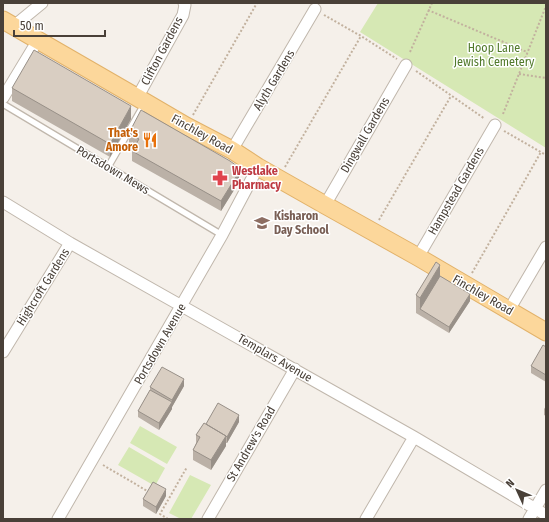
<svg xmlns="http://www.w3.org/2000/svg" width="549" height="522" font-family="'Fira Sans Condensed',sans-serif">
<rect width="100%" height="100%" fill="#f5f0ea"/>
<path fill="#d6e8b4" d="M378,3H546V148L360,32Z
M140,426L177,447L167,464L130,443Z
M129,447L165,468L155,486L118,465Z
M190,475L211,485L191,519H181L169,513Z"/>
<g fill="none" stroke-linecap="round" stroke-linejoin="round">
<g stroke="#c0b7ac" stroke-width="8">
<path id="service" d="M3,104L222,235
M108,167L145,103"/>
</g>
<g stroke="#c0b7ac" stroke-width="13">
<path id="minor" d="M14,26L42,3
M3,98L38,40
M137,98L183,15L185,5L184,3
M232,150L315,9
M3,202L70,243L414,437L546,515
M325,205L406,65
M418,257L495,125
M509,310L546,247
M3,352L70,243
M58,519L222,235L258,167
M208,519L295,369
M366,519L414,437
M529,519L546,490"/>
</g>
<g stroke="#e2b26a" stroke-width="19">
<path id="primary" d="M3,20L145,102L186,126L232,150L258,167L325,205L418,257L546,332"/>
</g>
<path stroke="#c2b19e" stroke-width="2" stroke-dasharray="2 2" stroke-linecap="butt" d="M428,10L527,52
M324,15L361,36L397,59
M410,52L432,3
M416,71L485,119
M519,74L546,78
M503,114L546,6
M193,115L257,3
M504,131L546,155
M285,167L361,36
M379,220L451,96
M472,273L541,152
M103,465L149,492
M168,519L160,514L187,467"/>
<use href="#service" stroke="#fff" stroke-width="5.5"/>
<use href="#minor" stroke="#fff" stroke-width="11"/>
<use href="#primary" stroke="#fcd79b" stroke-width="17"/>
</g>
<path fill="#bbb1a7" d="M12,88L131,119L110,157L12,101Z
M129,133L239,182L221,211L132,161V151L135,147L129,143Z
M440,276L470,301L449,333L416,313V295Z
M546,347V382L531,373V366Z
M184,386L172,407V409L159,430L138,417V411L150,390V387Z
M546,406V416L544,415V409Z
M239,422L227,443H226V446L211,470L193,460V450L196,443V435L206,424Z
M166,496L156,514L143,506V499Z"/>
<path fill="#989088" d="M131,106V119L110,157V144Z
M239,172V182L221,211V201Z
M440,265V283L420,309V298Z
M470,294V301L449,333V327Z
M184,379V386L172,407V400Z
M172,402V409L159,430V423Z
M239,415V422L227,443V437Z
M226,436V446L211,470V460Z
M166,489V496L156,514V507Z"/>
<path fill="#d9cec2" stroke="#989088" d="M34,50L131,106L110,144L12,88Z
M141,110L230,161L237,166L239,172L221,201L132,151L139,139L129,133Z
M436,262L440,265L420,298L416,295Z
M440,276L470,294L449,327L420,309Z
M543,345L546,347V375L531,366Z
M162,367L184,379L172,400L150,387Z
M150,390L172,402L159,423L138,411Z
M218,403L239,415L227,437L226,436L206,424Z
M204,423L226,436L211,460L193,450L200,437L196,435Z
M153,482L166,489L156,507L143,499Z"/>
<defs>
<g id="restaurant-bare" transform="scale(1.2)"><path d="M-5-6h1v4h1v-4h1v4h1v-4h1v5L-1.5 .5V6h-2V.5L-5-1ZM5-6V6H3V1.5H1.5Q1.5-4 5-6Z" fill="#e8710a" stroke="#fff" stroke-width="2.5" paint-order="stroke"/></g>
<g id="pharmacy-bare" transform="scale(1.2)"><path d="M-2-6h4v4h4v4h-4v4h-4v-4h-4v-4h4Z" fill="#e0444e" stroke="#fff" stroke-width="2.5" paint-order="stroke"/></g>
<g id="school-bare" transform="scale(1.2)"><path d="M0-5L7-2L0 1L-7-2ZM-4 1L0 2.5L4 1V4Q0 6-4 4Z" fill="#8d6e63" stroke="#fff" stroke-width="2.5" paint-order="stroke"/></g>
</defs>
<g fill-rule="evenodd">
<use href="#restaurant-bare" x="150" y="140"/>
<use href="#pharmacy-bare" x="220" y="178"/>
<use href="#school-bare" x="262" y="223"/>
</g>
<g text-anchor="middle" stroke-width="3" stroke-linejoin="round" paint-order="stroke">
<g font-size="12" fill="#517a2b" stroke="#fff">
<text x="494" y="52">Hoop Lane<tspan x="494" dy="14">Jewish Cemetery</tspan></text>
</g>
<g font-size="12" fill="#494038" stroke="#fff">
<text transform="translate(162 51) rotate(-62)" y="4">Clifton Gardens</text>
<text transform="translate(274 80) rotate(-59)" y="4">Alyth Gardens</text>
<text transform="translate(202 134) rotate(29)" y="4">Finchley Road</text>
<text transform="translate(365 135) rotate(-60)" y="4">Dingwall Gardens</text>
<text transform="translate(113 170) rotate(31)" y="4">Portsdown Mews</text>
<text transform="translate(456 191) rotate(-60)" y="4">Hampstead Gardens</text>
<text transform="translate(43 287) rotate(-58)" y="4">Highcroft Gardens</text>
<text transform="translate(483 295) rotate(30)" y="4">Finchley Road</text>
<text transform="translate(160 344) rotate(-60)" y="4">Portsdown Avenue</text>
<text transform="translate(275 358) rotate(30)" y="4">Templars Avenue</text>
<text transform="translate(251 444) rotate(-60)" y="4">St Andrew's Road</text>
</g>
<g font-size="12" font-weight="bold" fill="#c56008" stroke="#fff" text-anchor="end">
<text x="138" y="137">That's<tspan x="138" dy="14">Amore</tspan></text>
</g>
<g font-size="12" font-weight="bold" fill="#be3a42" stroke="#fff" text-anchor="start">
<text x="232" y="175">Westlake<tspan x="232" dy="14">Pharmacy</tspan></text>
</g>
<g font-size="12" font-weight="bold" fill="#785e54" stroke="#fff" text-anchor="start">
<text x="274" y="220">Kisharon<tspan x="274" dy="14">Day School</tspan></text>
</g>
</g>
<rect width="549" height="522" fill="none" stroke="#494038" stroke-width="8"/>
<g transform="translate(517 490) rotate(314)" stroke="#ffffff" stroke-width="3" paint-order="stroke">
<path d="M0-3L7 15L0 10L-7 15Z" fill="#494038"/>
<text y="-6" font-size="11" font-weight="bold" text-anchor="middle" fill="#494038">N</text>
</g>
<path d="M14 30v6h91v-6" fill="none" stroke="#494038" stroke-width="2"/>
<text x="20" y="30" font-size="12" fill="#494038" stroke="#ffffff" stroke-width="3" paint-order="stroke">50 m</text>
</svg>
